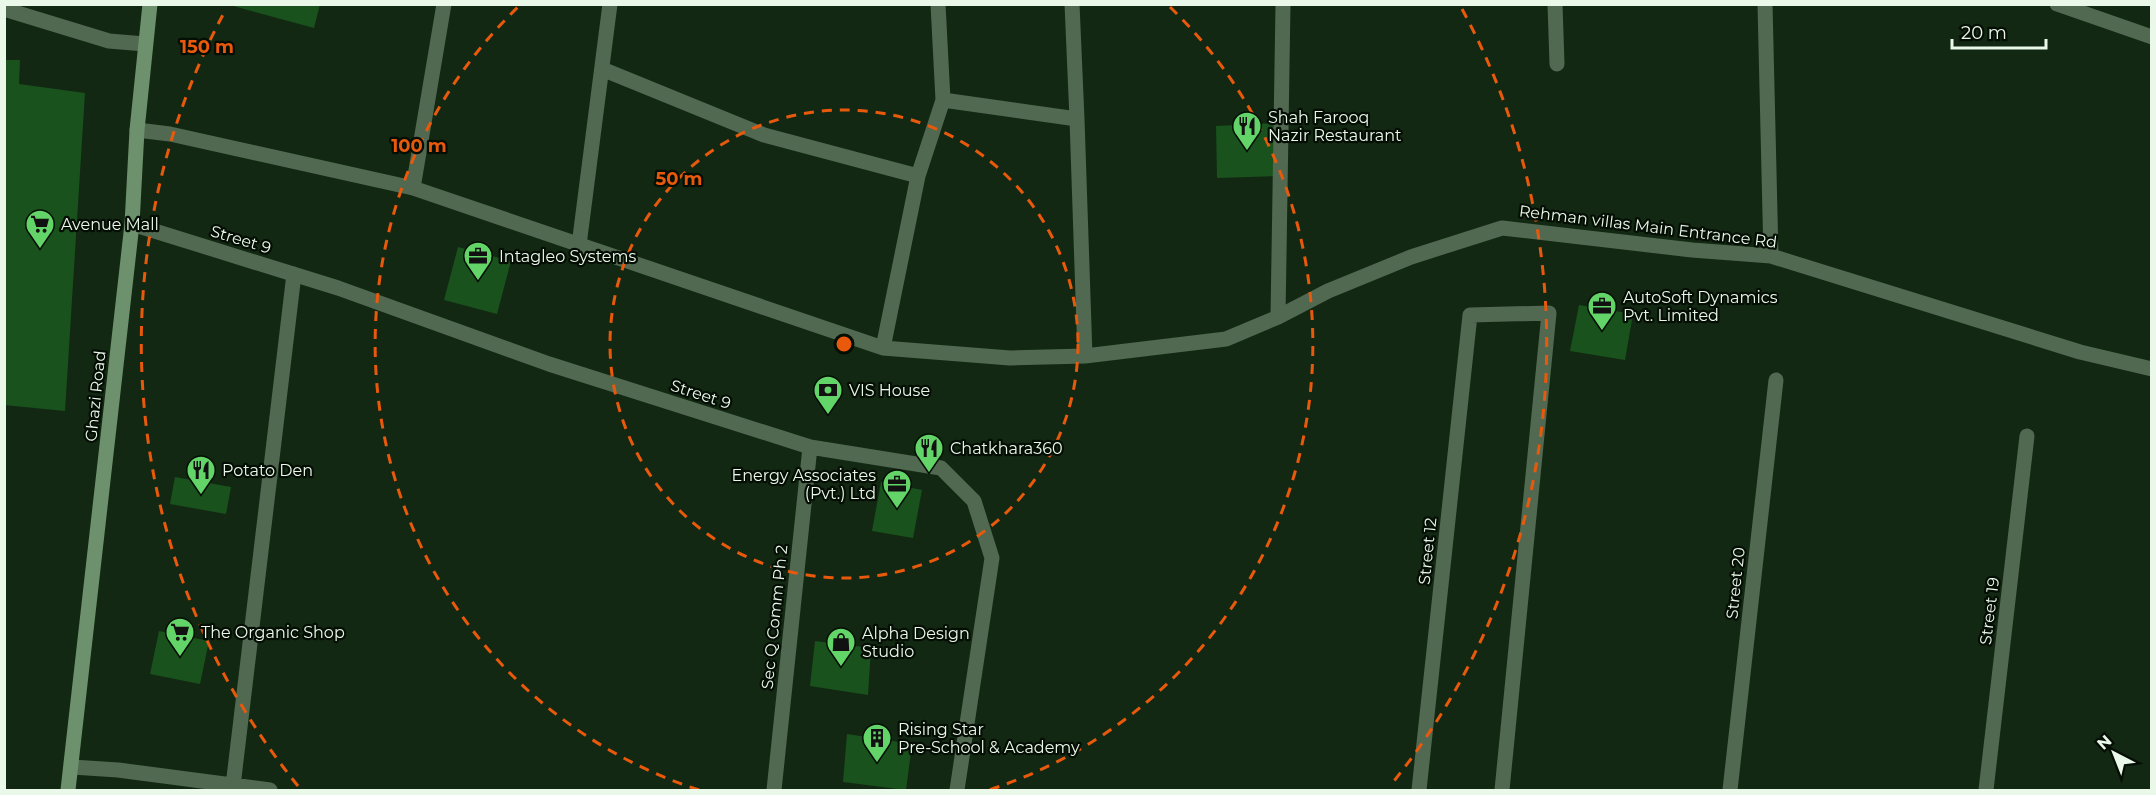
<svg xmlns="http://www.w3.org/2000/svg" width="2156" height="795" font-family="Montserrat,sans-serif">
<rect width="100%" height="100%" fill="#122812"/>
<path fill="#19521d" d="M226,4H320L314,28Z
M4,60H20L19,84L85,93L65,411L4,405Z
M1276,123L1277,176L1217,178L1216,126Z
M458,247L511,261L497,314L444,300Z
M1579,305L1633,314L1625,360L1570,351Z
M175,477L231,487L226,514L170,504Z
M881,482L922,490L913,538L872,531Z
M159,631L209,641L200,684L150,674Z
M815,641L871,648L868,695L810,686Z
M847,734L912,744L906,790L843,782Z"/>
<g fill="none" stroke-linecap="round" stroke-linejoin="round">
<path stroke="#526951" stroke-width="15" d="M1555,4L1557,64
M1765,4L1771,256
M2057,4L2152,37
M4,9L109,41L145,44
M602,69L764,135L918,176
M943,100L1077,119L1072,4
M1077,119L1085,356
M137,130L170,134L413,188L883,348L1010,358L1085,356L1226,339L1278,317L1328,291L1411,257L1502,228L1692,250L1771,256L2080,352L2152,369
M413,188L444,4
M132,224L338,288L549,364L810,447L941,468L974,501L992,558L957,790
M579,245L610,4
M1278,317L1283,4
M883,348L918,176L943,100L938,4
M72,767L118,770L270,790
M233,786L294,274
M774,790L810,447
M1419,790L1470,315L1549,313L1502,790
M1730,790L1776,380
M1986,790L2027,436"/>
<path stroke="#6c916c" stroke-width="15" d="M68,790L132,224L137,130L150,4"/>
</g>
<g fill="none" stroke="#e8590c" stroke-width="3" stroke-dasharray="10 8">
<circle cx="844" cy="344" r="234"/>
<path d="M699 790A469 469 0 0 1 518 7M1170 7A469 469 0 0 1 989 790"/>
<path d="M298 786A703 703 0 0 1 226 9M1462 9A703 703 0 0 1 1390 786"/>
</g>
<defs>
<g id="restaurant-pin" transform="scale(1.5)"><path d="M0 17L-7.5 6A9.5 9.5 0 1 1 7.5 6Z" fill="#63d468" stroke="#050e05"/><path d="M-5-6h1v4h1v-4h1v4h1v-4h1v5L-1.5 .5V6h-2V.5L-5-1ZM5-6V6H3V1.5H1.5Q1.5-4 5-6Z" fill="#111"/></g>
<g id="supermarket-pin" transform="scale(1.5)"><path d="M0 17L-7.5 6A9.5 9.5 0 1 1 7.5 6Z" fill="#63d468" stroke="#050e05"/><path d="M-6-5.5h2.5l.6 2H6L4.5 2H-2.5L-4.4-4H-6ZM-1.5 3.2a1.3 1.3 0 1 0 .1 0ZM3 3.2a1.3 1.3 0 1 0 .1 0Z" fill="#111"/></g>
<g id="office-pin" transform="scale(1.5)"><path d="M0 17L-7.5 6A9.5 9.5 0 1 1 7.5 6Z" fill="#63d468" stroke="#050e05"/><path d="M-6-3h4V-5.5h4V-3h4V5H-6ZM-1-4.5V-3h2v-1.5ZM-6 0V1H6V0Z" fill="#111"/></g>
<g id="bank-pin" transform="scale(1.5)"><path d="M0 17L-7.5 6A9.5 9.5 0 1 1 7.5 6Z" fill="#63d468" stroke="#050e05"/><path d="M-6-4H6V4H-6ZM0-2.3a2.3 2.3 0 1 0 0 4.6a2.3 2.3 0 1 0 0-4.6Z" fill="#111"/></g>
<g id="shop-pin" transform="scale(1.5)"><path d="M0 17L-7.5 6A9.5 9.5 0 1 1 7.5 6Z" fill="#63d468" stroke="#050e05"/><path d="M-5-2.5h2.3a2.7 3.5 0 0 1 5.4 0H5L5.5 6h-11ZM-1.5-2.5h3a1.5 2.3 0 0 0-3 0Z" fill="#111"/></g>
<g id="building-pin" transform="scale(1.5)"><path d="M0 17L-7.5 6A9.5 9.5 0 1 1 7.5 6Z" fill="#63d468" stroke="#050e05"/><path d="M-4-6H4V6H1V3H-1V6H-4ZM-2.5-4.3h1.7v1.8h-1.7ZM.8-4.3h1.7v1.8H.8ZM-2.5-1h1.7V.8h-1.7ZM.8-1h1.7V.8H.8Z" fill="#111"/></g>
</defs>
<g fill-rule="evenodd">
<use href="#restaurant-pin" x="1247" y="126"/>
<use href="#supermarket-pin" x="40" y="224"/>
<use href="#office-pin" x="478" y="256"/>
<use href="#office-pin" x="1602" y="306"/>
<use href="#bank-pin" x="828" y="390"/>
<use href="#restaurant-pin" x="929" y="448"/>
<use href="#restaurant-pin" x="201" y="470"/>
<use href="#office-pin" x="897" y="484"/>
<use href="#supermarket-pin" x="180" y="632"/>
<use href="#shop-pin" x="841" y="642"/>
<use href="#building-pin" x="877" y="738"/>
</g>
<g text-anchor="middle" stroke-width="4.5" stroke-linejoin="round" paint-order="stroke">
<g font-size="16" fill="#eaf8e9" stroke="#050e05" text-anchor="start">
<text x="1268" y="123">Shah Farooq<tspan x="1268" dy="18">Nazir Restaurant</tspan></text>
<text x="61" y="230">Avenue Mall</text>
<text x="499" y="262">Intagleo Systems</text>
<text x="1623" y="303">AutoSoft Dynamics<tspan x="1623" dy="18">Pvt. Limited</tspan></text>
<text x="849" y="396">VIS House</text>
<text x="950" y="454">Chatkhara360</text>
<text x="222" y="476">Potato Den</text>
<text x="876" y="481" text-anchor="end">Energy Associates<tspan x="876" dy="18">(Pvt.) Ltd</tspan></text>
<text x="201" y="638">The Organic Shop</text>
<text x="862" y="639">Alpha Design<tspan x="862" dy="18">Studio</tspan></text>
<text x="898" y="735">Rising Star<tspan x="898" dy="18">Pre-School &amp; Academy</tspan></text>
</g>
<g font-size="16" fill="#eaf8e9" stroke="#050e05">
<text transform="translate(1648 226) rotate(7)" y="6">Rehman villas Main Entrance Rd</text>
<text transform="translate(241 239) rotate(17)" y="6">Street 9</text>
<text transform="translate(701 394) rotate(18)" y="6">Street 9</text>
<text transform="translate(95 396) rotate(-84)" y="6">Ghazi Road</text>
<text transform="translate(1427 551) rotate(-84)" y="6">Street 12</text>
<text transform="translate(1735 583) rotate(-84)" y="6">Street 20</text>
<text transform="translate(1989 611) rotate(-83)" y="6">Street 19</text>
<text transform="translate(774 617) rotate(-84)" y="6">Sec Q Comm Ph 2</text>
</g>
</g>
<circle cx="844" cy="344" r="9" fill="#e8590c" stroke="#050e05" stroke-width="3"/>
<g font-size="18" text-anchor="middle" font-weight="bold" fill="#e8590c" stroke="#050e05" stroke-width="4.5" stroke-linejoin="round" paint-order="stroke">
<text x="207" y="53">150 m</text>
<text x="419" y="152">100 m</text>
<text x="679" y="185">50 m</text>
</g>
<rect width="2156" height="795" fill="none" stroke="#eaf8e9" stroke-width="12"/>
<g transform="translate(2114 753) rotate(318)" stroke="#050e05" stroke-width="4.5" paint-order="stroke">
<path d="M0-4.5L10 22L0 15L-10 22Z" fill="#eaf8e9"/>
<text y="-9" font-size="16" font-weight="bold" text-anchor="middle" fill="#eaf8e9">N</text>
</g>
<path d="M1952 39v9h94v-9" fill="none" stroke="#eaf8e9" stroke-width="3"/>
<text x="1961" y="39" font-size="18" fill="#eaf8e9" stroke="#050e05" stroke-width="4.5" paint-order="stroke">20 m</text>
</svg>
